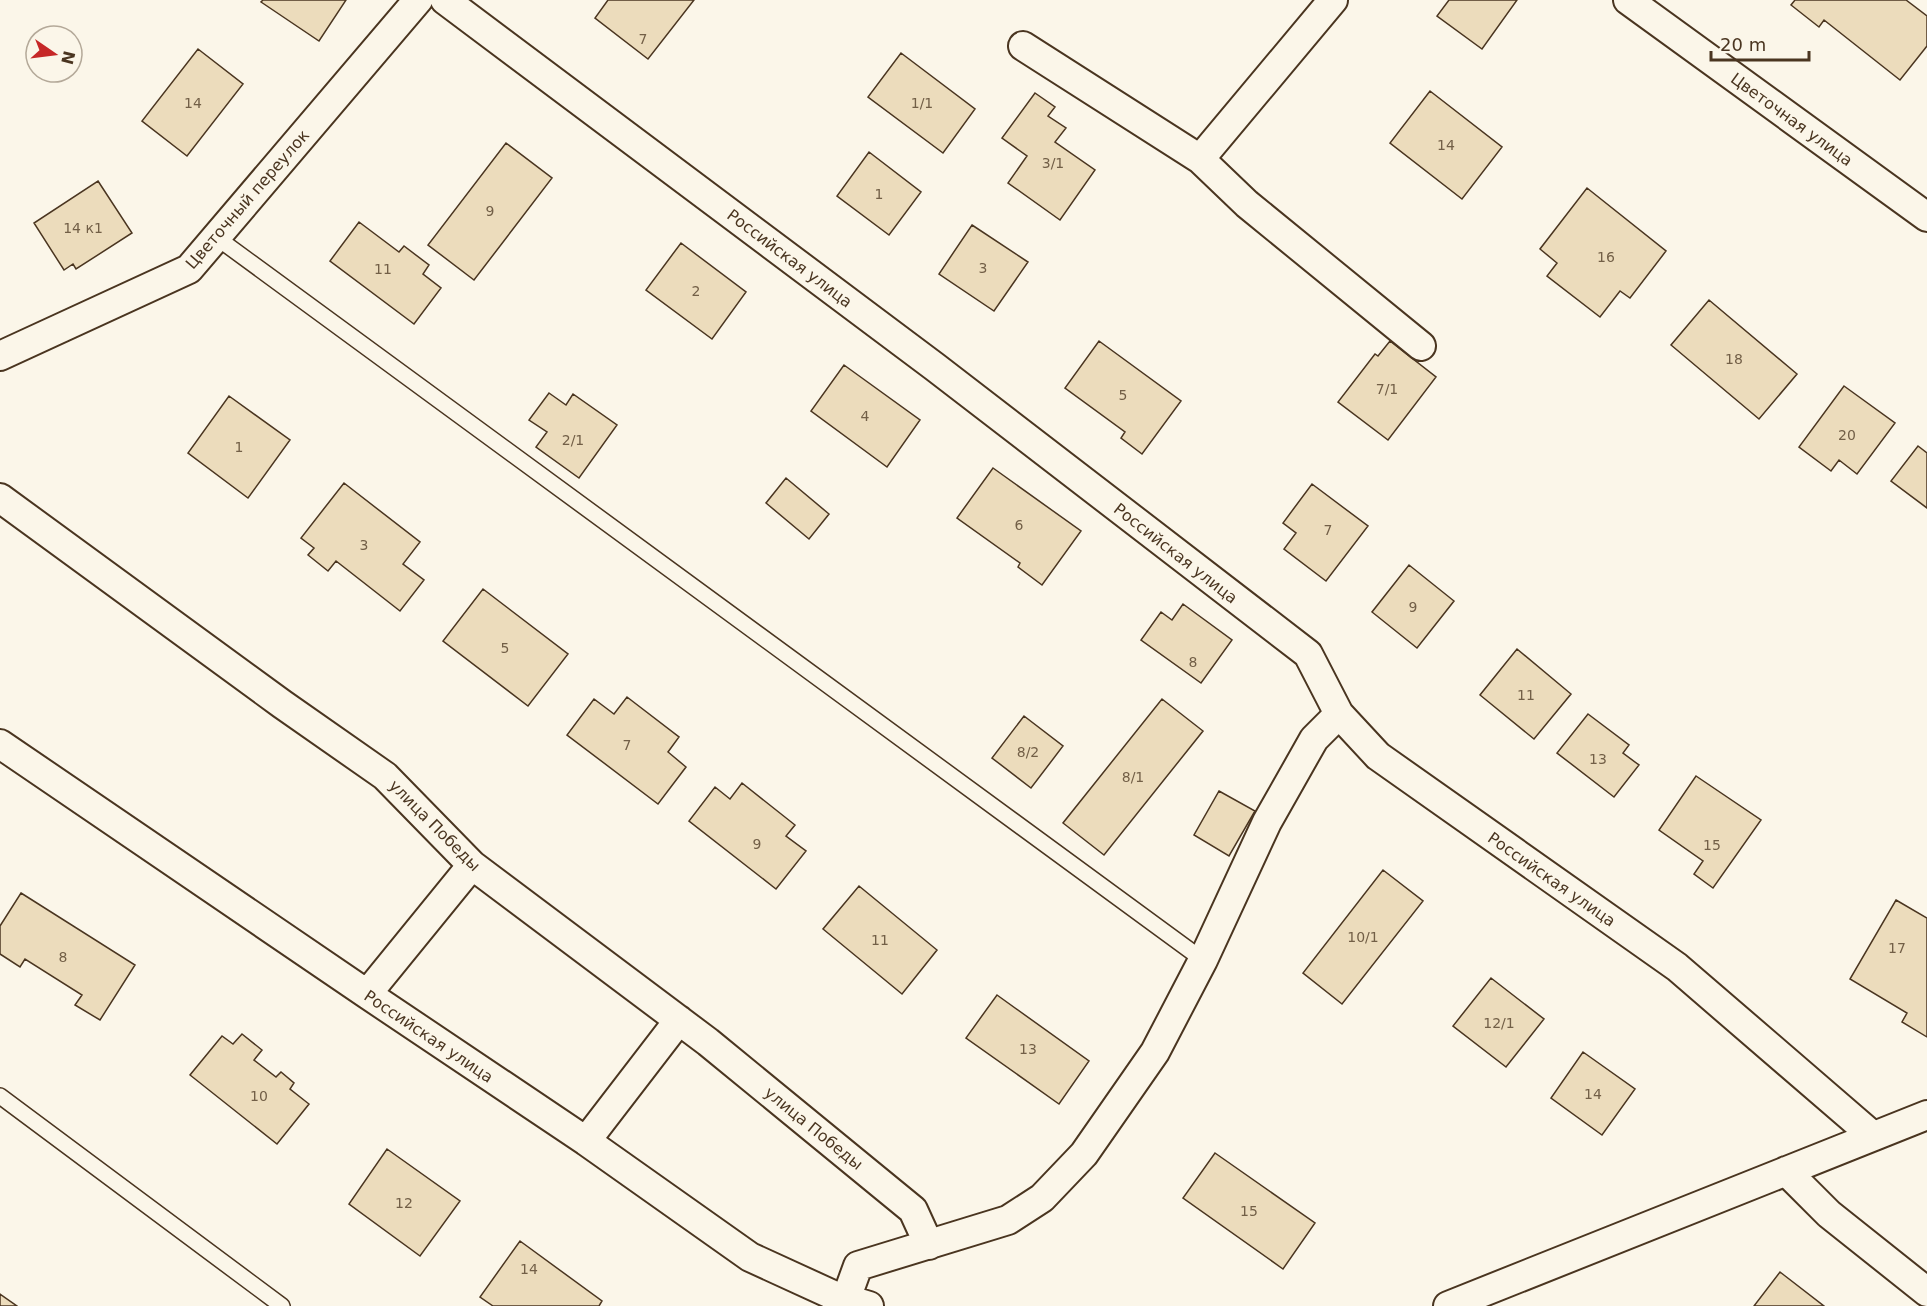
<svg xmlns="http://www.w3.org/2000/svg" width="1927" height="1306" font-family="'DejaVu Sans',sans-serif">
<rect width="100%" height="100%" fill="#fbf6e9"/>
<path fill="#ecdcbc" stroke="#4a3520" stroke-width="1.5" d="M263,0H346L319,41L261,2Z
M608,0H694L648,59L595,18Z
M1449,0H1517L1482,49L1437,16Z
M1795,0H1906L1927,16V46L1900,80L1824,20L1819,27L1791,5Z
M198,49L243,84L187,156L142,121Z
M901,53L975,109L943,153L868,97Z
M1430,91L1502,147L1462,199L1390,143Z
M1035,93L1055,107L1048,116L1066,128L1055,142L1095,170L1060,220L1008,183L1027,156L1002,138Z
M506,143L552,178L474,280L428,245Z
M869,152L921,192L889,235L837,196Z
M98,181L132,233L76,269L73,264L64,270L34,223Z
M1587,188L1666,251L1630,298L1620,291L1600,317L1547,276L1557,263L1540,249Z
M359,222L399,252L404,246L429,265L423,274L441,288L414,324L330,261Z
M972,225L1028,262L994,311L939,274Z
M681,243L746,292L712,339L646,290Z
M1709,300L1797,374L1759,419L1671,345Z
M1099,341L1181,401L1142,454L1121,438L1125,432L1065,388Z
M1390,341L1436,377L1388,440L1338,402L1375,354L1378,356Z
M844,365L920,420L887,467L811,411Z
M1844,386L1895,423L1857,474L1839,460L1831,471L1799,447Z
M549,393L566,405L573,394L617,425L579,478L536,447L547,432L529,420Z
M229,396L290,440L248,498L188,453Z
M1918,446L1927,453V508L1891,481Z
M993,468L1081,531L1042,585L1018,567L1020,563L957,518Z
M786,478L829,514L809,539L766,503Z
M344,483L420,542L403,564L424,580L400,611L336,561L328,571L308,555L314,548L301,538Z
M1312,484L1368,526L1326,581L1284,549L1296,533L1283,523Z
M1409,565L1454,601L1417,648L1372,612Z
M483,589L568,654L528,706L443,641Z
M1183,604L1232,640L1201,683L1141,640L1161,612L1172,620Z
M1517,649L1571,694L1534,739L1480,695Z
M627,697L679,737L668,752L686,767L658,804L567,735L594,699L614,714Z
M1162,699L1203,731L1104,855L1063,823Z
M1588,714L1629,745L1623,753L1639,765L1614,797L1557,753Z
M1024,716L1063,746L1031,788L992,758Z
M1696,776L1761,820L1713,888L1694,874L1703,861L1659,830Z
M742,783L795,825L786,836L806,851L776,889L689,821L715,787L730,799Z
M1219,791L1255,811L1229,856L1194,835Z
M1383,870L1423,901L1342,1004L1303,973Z
M859,886L937,950L902,994L823,929Z
M21,893L135,965L100,1020L75,1005L82,995L25,959L20,967L0,954V926Z
M1896,900L1927,918V1037L1902,1022L1907,1013L1850,979Z
M1491,978L1544,1019L1506,1067L1453,1026Z
M997,995L1089,1061L1059,1104L966,1038Z
M242,1034L262,1050L254,1060L276,1077L281,1072L294,1083L290,1089L309,1104L277,1144L190,1075L222,1036L233,1044Z
M1583,1052L1635,1089L1602,1135L1551,1098Z
M387,1149L460,1201L420,1256L349,1204Z
M1215,1153L1315,1223L1283,1269L1183,1198Z
M520,1241L602,1301L599,1306H493L480,1297Z
M1780,1272L1824,1306H1754Z
M0,1294L17,1306H0Z"/>
<g fill="none" stroke-linecap="round" stroke-linejoin="round">
<g stroke="#4a3520" stroke-width="18">
<path id="service" d="M216,237L1203,960
M0,1096L282,1306"/>
</g>
<g stroke="#4a3520" stroke-width="32">
<path id="minor" d="M445,0L935,367L1308,654L1339,714L1378,756L1677,967L1873,1136
M1333,0L1200,159L1247,204L1421,346
M1628,0L1927,217
M1023,46L1200,159
M0,356L189,269L418,0
M0,498L282,704L385,776L472,865L708,1042L913,1210L929,1245
M0,744L367,994L586,1141L750,1257L833,1295L869,1306
M367,994L472,865
M586,1141L679,1020
M1786,1171L1829,1214L1927,1292
M846,1299L858,1266L1008,1220L1042,1198L1084,1154L1155,1052L1203,960L1267,822L1314,739L1339,714
M1448,1306L1927,1115"/>
</g>
<use href="#service" stroke="#fbf6e9" stroke-width="15"/>
<use href="#minor" stroke="#fbf6e9" stroke-width="28"/>
</g>
<g text-anchor="middle" stroke-width="4.5" stroke-linejoin="round" paint-order="stroke">
<g font-size="14" fill="#725f47">
<text x="643" y="44">7</text>
<text x="193" y="108">14</text>
<text x="922" y="108">1/1</text>
<text x="1446" y="150">14</text>
<text x="1053" y="168">3/1</text>
<text x="879" y="199">1</text>
<text x="490" y="216">9</text>
<text x="83" y="233">14 к1</text>
<text x="1606" y="262">16</text>
<text x="983" y="273">3</text>
<text x="383" y="274">11</text>
<text x="696" y="296">2</text>
<text x="1734" y="364">18</text>
<text x="1387" y="394">7/1</text>
<text x="1123" y="400">5</text>
<text x="865" y="421">4</text>
<text x="1847" y="440">20</text>
<text x="573" y="445">2/1</text>
<text x="239" y="452">1</text>
<text x="1019" y="530">6</text>
<text x="1328" y="535">7</text>
<text x="364" y="550">3</text>
<text x="1413" y="612">9</text>
<text x="505" y="653">5</text>
<text x="1193" y="667">8</text>
<text x="1526" y="700">11</text>
<text x="627" y="750">7</text>
<text x="1028" y="757">8/2</text>
<text x="1598" y="764">13</text>
<text x="1133" y="782">8/1</text>
<text x="757" y="849">9</text>
<text x="1712" y="850">15</text>
<text x="1363" y="942">10/1</text>
<text x="880" y="945">11</text>
<text x="1897" y="953">17</text>
<text x="63" y="962">8</text>
<text x="1499" y="1028">12/1</text>
<text x="1028" y="1054">13</text>
<text x="1593" y="1099">14</text>
<text x="259" y="1101">10</text>
<text x="404" y="1208">12</text>
<text x="1249" y="1216">15</text>
<text x="529" y="1274">14</text>
</g>
<g font-size="16" fill="#4a3520" stroke="#fbf6e9">
<text transform="translate(1792 119) rotate(36)" y="6">Цветочная улица</text>
<text transform="translate(247 199) rotate(-49)" y="6">Цветочный переулок</text>
<text transform="translate(790 258) rotate(37)" y="6">Российская улица</text>
<text transform="translate(1176 553) rotate(38)" y="6">Российская улица</text>
<text transform="translate(435 825) rotate(45)" y="6">улица Победы</text>
<text transform="translate(1552 879) rotate(35)" y="6">Российская улица</text>
<text transform="translate(429 1036) rotate(34)" y="6">Российская улица</text>
<text transform="translate(814 1128) rotate(39)" y="6">улица Победы</text>
</g>
</g>
<g transform="translate(54 54) rotate(104)"><circle r="28" fill="#fbf6e9" stroke="#b4a999" stroke-width="1.5"/>
<path d="M0-4.5L10 22L0 15L-10 22Z" fill="#c62828"/>
<text y="-9" font-size="16" font-weight="bold" text-anchor="middle" fill="#4a3520">N</text>
</g>
<path d="M1711 51v9h98v-9" fill="none" stroke="#4a3520" stroke-width="3"/>
<text x="1720" y="51" font-size="18" fill="#4a3520" stroke="#fbf6e9" stroke-width="4.5" paint-order="stroke">20 m</text>
</svg>
